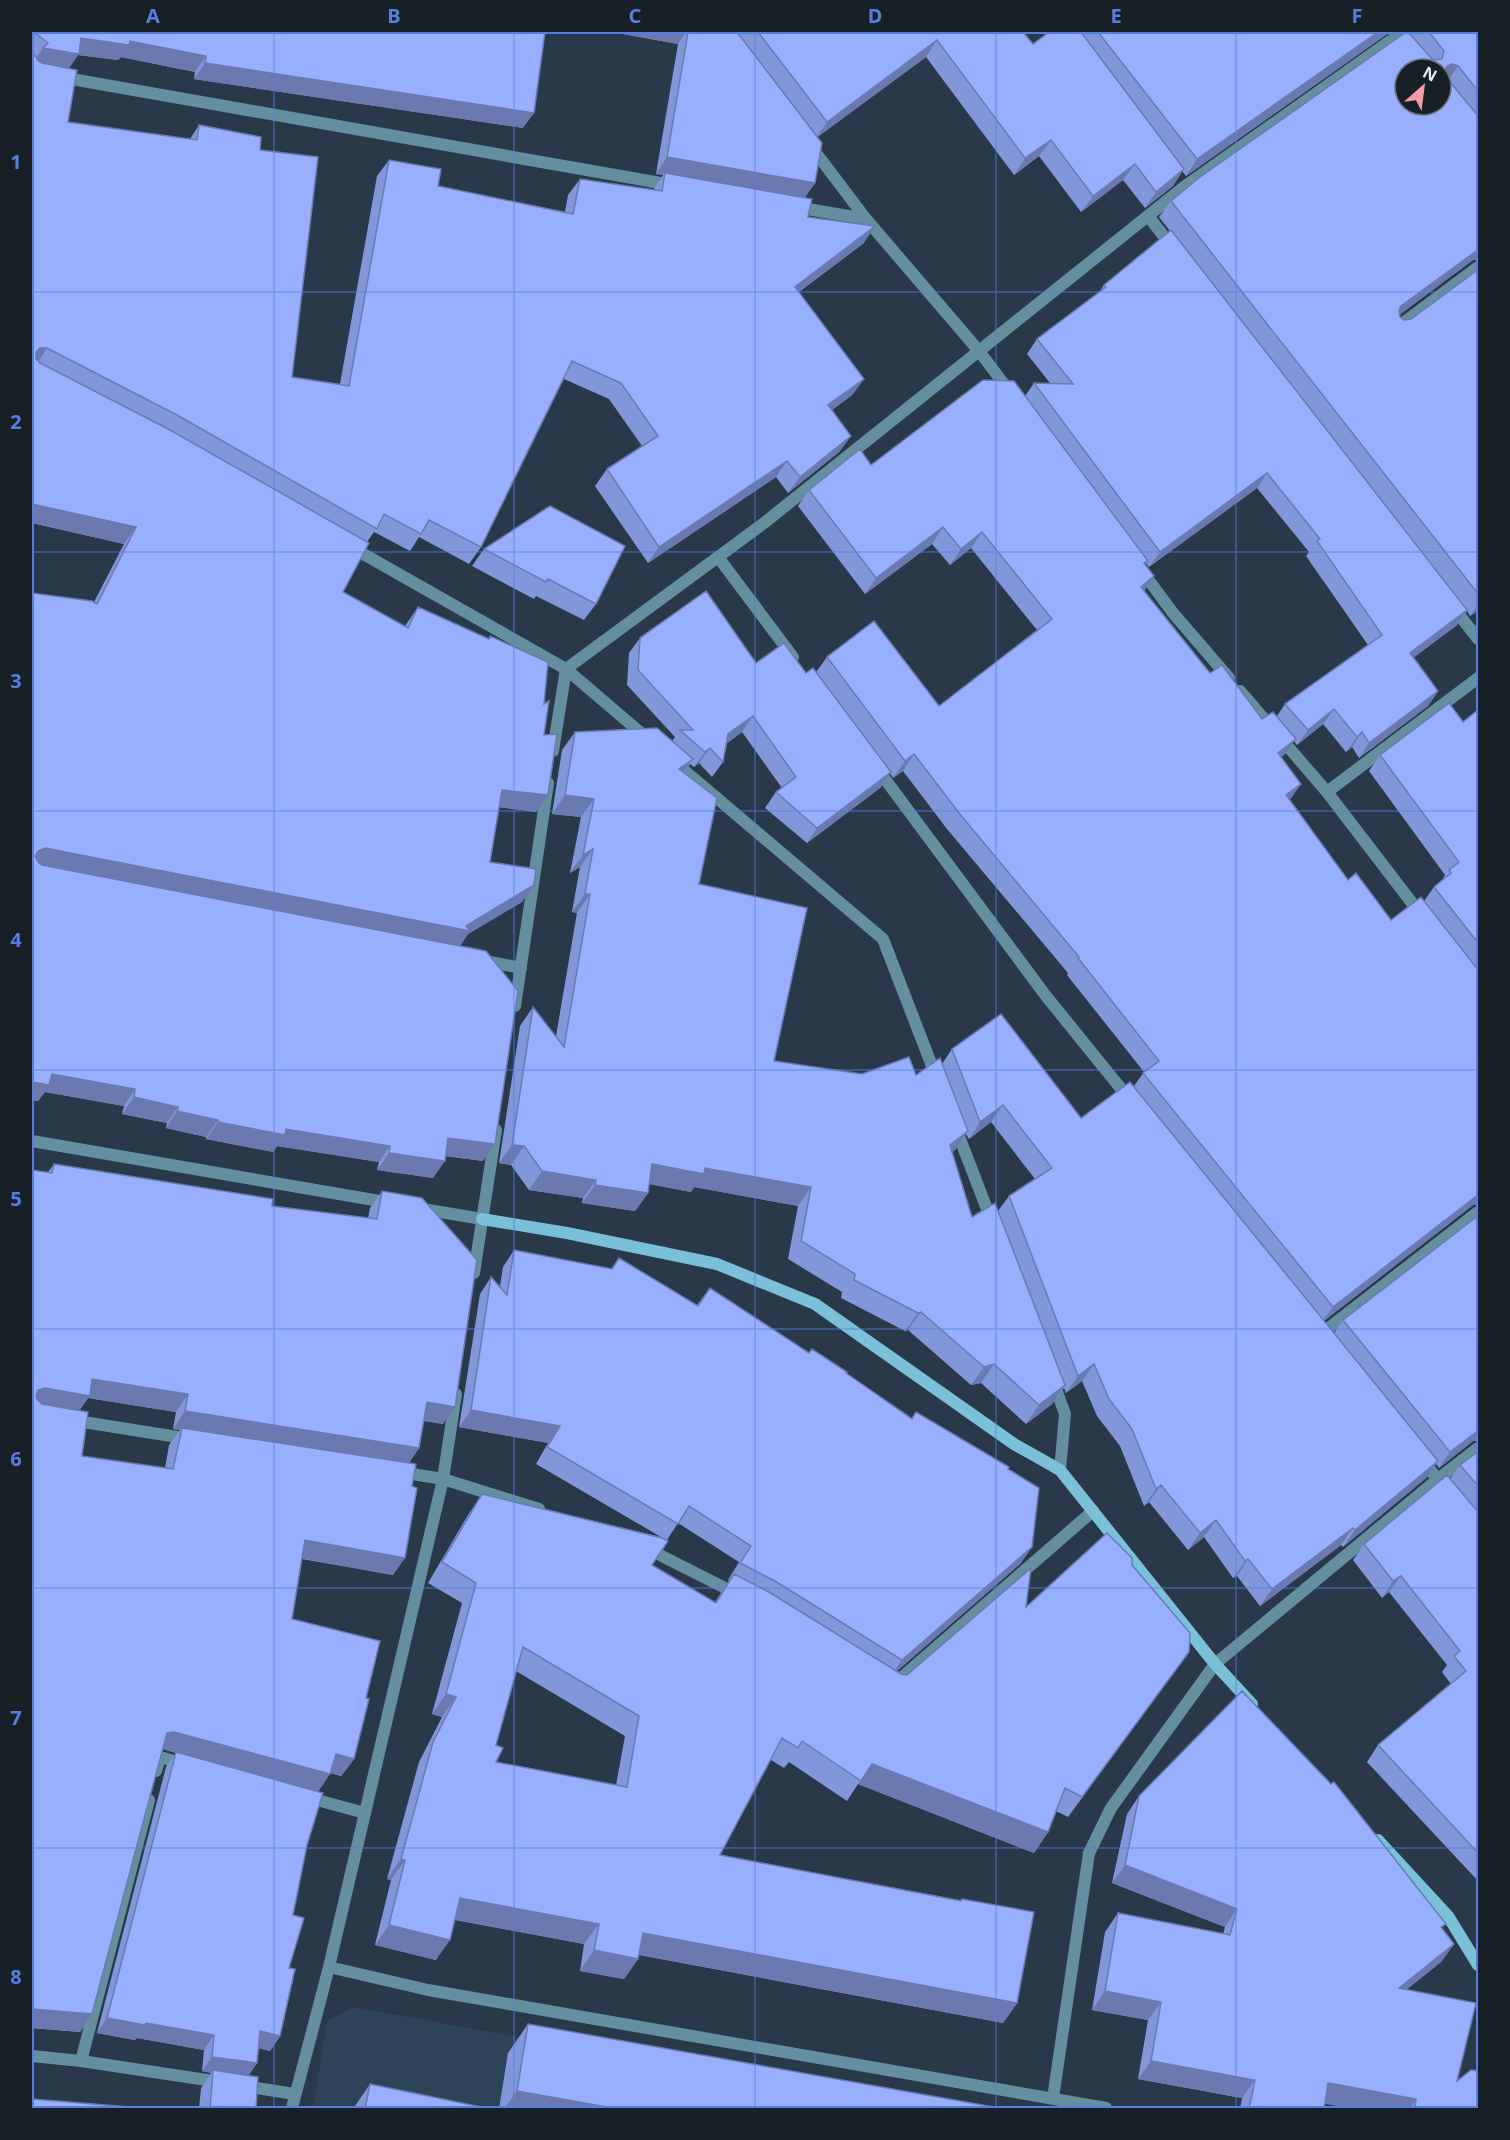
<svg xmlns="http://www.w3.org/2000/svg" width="1510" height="2140" font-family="'Noto Sans',sans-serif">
<rect width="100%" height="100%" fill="#293949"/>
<path fill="#2d4357" d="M354,2007L906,2108H313L327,2021Z"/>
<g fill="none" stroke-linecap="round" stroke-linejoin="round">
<path stroke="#658f9e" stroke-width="12" d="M1395,329L1478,267
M156,1771L160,1757L184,1764
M306,1797L365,1813
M81,2061L149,1800"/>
<path stroke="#658f9e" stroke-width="12" d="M32,72L672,185
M810,145L866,219L979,351L1010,392
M796,207L866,219
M1148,216L1173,248
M351,547L566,669L648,739
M718,557L793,657
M1142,571L1173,613L1229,678
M1453,607L1478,639
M1240,691L1327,792L1422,916
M553,751L566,669L764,523L1184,187L1403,32
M672,760L883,939L937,1079
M876,767L1046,996L1131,1101
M1327,792L1478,678
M480,960L521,968
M515,1006L548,783
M955,1126L992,1222
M32,1141L391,1203
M417,1208L482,1219
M474,1273L496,1130
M1321,1334L1478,1212
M1053,1381L1065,1414L1060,1470
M71,1420L190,1439
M1422,1459L1448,1493
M400,1472L443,1479L539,1509
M646,1548L737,1594
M893,1685L1093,1511
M329,1967L428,1990L1106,2108
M32,2056L81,2061L220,2082
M243,2086L295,2094
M1053,2098L1089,1853L1111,1808L1215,1664L1438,1479L1478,1448
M292,2108L329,1967L443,1479L456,1394"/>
<path stroke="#7ac0d9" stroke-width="12" d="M482,1219L567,1233L717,1264L815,1304L1014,1444L1060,1470L1215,1664L1252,1704
M1378,1840L1448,1916L1478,1965"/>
</g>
<path fill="#8296da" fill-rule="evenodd" d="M32,32H545L523,128L194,79L195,72L121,57L118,60L78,55L69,68L68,122L190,139L199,125L260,150L292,377L340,384L377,176L389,160L438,186L565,212L568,195L580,179L653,190L663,175L656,174L678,44L612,32H1023L1033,44L1049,32H1390L1186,176L1182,171L1173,186L1145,208L1123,180L1081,212L1039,156L1014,175L926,57L817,137L815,183L804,198L808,217L864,243L799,292L864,379L852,395L832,410L851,436L839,452L788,493L776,477L648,563L595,486L607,469L642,446L609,399L564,379L481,547L469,564L419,537L410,551L374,532L367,542L343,592L405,626L418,607L544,704V735L536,812L499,807L490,862L522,902L468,934L460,946L483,1161L446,1156L433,1178L377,1170L379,1162L277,1146L273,1152L206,1139V1137L166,1128L167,1123L122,1114L124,1106L45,1092L38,1101L32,1100V593L94,602L124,544L32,523L34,56L32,54Z
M1411,32H1479V260H1473L1399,315L1400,317L1404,320L1411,319L1479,269V610L1470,616L1467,611L1457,625L1414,657L1438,691L1428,706L1359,758L1352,747L1346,752L1323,724L1297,745L1294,741L1284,755L1281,757L1290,800L1348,880L1391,920L1424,901L1434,887L1441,882L1445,875L1369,771L1380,755L1463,722L1479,709V1205H1473L1324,1321L1334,1333L1343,1320L1479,1215V1440L1473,1441L1439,1468L1436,1464L1426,1478L1343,1547L1341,1545L1260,1606L1237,1576L1233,1578L1204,1537L1188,1550L1149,1502L1144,1506L1120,1446L1097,1416L1082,1381L1066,1393L1064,1388L1052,1404L1026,1424L981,1383L971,1385L908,1330L905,1331L841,1298L842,1292L788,1259L798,1206L694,1187L691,1192L649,1184L648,1193L635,1211L582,1203L583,1198L529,1190L511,1165L499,1163L520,1026L533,1007L556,1036L577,913L572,912L580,867L570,873L581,817L552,814L562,750L575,732L672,741L675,737L627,685L629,653L640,638L756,663L806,673L816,672L827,657L939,706L1037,630L971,548L950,565L932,544L865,594L798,506L809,490L871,465L1025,396L1034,383H1050L1027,354L1037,339L1099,292L1104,285L1170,231L1159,217L1171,201L1410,34ZM1257,488L1309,552L1306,556L1368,645L1285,704L1277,716L1262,719L1210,673L1144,591L1145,565L1146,563L1149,567ZM742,732L782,788L776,792L765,808L807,843L880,788L890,773L893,778L903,771L947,829L1068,973L1067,975L1144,1072L1134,1086L1081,1118L952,1049L942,1064L916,1075L862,1074L774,1061L699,884L684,772L690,764L694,767L699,763L712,777L723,762L727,743ZM991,1122L1035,1179L1009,1196L998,1211L972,1217L952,1152L955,1150L966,1134L969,1139Z
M550,506L596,604L584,620L536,596L534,599L472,566L484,549Z
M54,1164L272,1206L368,1218L370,1208L382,1191L443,1424L424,1421L419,1448L409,1463L393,1575L302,1559L292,1619L366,1698L354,1759L341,1776L330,1773L318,1791L293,1915L289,1968L280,2036L270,2051L258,2048L257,2063L248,2076L256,2109H199L201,2088L211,2073L202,2071L204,2050L137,2038L135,2040L97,2033L166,1767L176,1753L163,1749L92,2014L80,2032L32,2028V1170L48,1172ZM88,1398L176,1412L173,1429L180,1430L169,1445L165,1468L82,1456L79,1411Z
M514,1250L611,1269L619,1258L697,1305L710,1288L809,1353L846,1373L912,1418L916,1412L1008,1469L1032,1547L1020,1564L897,1671L901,1674L907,1675L1026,1607L1132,1565L1174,1672L1068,1817L1056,1811L1048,1832L1034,1853L858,1784L847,1801L789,1762L784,1768L771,1760L720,1855L960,1900L962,1899L1017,2003L1003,2023L639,1955L638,1959L624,1979L580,1971L584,1944L455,1920L436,1960L375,1945L391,1880L387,1879L419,1762L442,1717L432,1714L462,1603L428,1583L468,1515L482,1494L661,1537L536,1464L548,1443L459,1427L480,1294L491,1277L500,1286L503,1267ZM678,1523L739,1562L728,1580L729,1581L715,1602L652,1565L667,1540ZM516,1671L625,1736L616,1785L496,1762V1745Z
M1479,1451V1882L1367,1762L1378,1745L1451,1684L1442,1672L1447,1665L1389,1592L1382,1598L1353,1560L1364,1544L1450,1479L1460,1465Z
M1139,1796L1443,1929L1454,1944L1441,1962L1407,1989L1457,2081L1479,2109H1353L1325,2103L1324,2109H1240L1242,2098L1138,2079L1148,2020L1092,2010L1105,1932L1118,1913L1223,1934L1225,1927L1112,1883L1127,1814Z
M528,2024L1005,2109H499L508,2053Z
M370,2084L491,2109H353Z"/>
<path fill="#6a7ab1" d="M612,32H686L678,44Z
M1378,32H1390L1186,176L1197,159Z
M81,38L130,41L206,56L195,72L121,57L118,60L78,55L68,70L32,64L43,48Z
M937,40L926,57L815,139L827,122Z
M205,63L534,113L523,128L194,79Z
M1452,64L1458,66L1447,82L1441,80L1447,66Z
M1051,140L1039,156L1014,175L1025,158Z
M667,157L815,183L803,200L665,173L663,175L656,174Z
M1135,164L1123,180L1081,212L1093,196Z
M1184,169L1173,186L1145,208L1156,192Z
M875,226L864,243L783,303L795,287Z
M1479,249V260H1473L1390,322L1401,306Z
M40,348H47L36,365V352Z
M864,379L852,395L816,422L828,405Z
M851,436L839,452L788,493L800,477Z
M787,461L776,477L648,563L659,547Z
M1267,473L1257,488L1149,567L1160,552Z
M32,504L136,527L124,544L32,523Z
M943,527L932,544L865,594L876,578Z
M982,532L971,548L950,565L961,549Z
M1154,576L1143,593L1141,587Z
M1479,604V610L1470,616Z
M1467,610L1457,625L1400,668L1410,653Z
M1438,691L1428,706L1359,758L1369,743Z
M1334,709L1323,724L1297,745L1308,730Z
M753,716L742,732L718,750L728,734Z
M1362,732L1352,747L1346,752L1357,737Z
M1296,739L1284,755L1266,769L1278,753Z
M710,748L699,763L694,767L705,752Z
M914,754L903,771L893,778L905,761Z
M693,759L680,777L679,769Z
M891,772L880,788L807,843L817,828Z
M1301,784L1290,800L1286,795Z
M502,790L548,795L536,812L490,806Z
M565,795L594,799L581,817L552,814Z
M45,848L466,926L534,885L522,902L468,934L458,948L32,866L38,851Z
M593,849L580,867L570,873L583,855Z
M585,894H590L577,913L572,912Z
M52,1074L135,1089L124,1106L45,1092L38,1101L32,1100V1082Z
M134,1097L178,1107L167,1123L122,1114Z
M1003,1105L991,1122L969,1139L980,1122Z
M177,1111L218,1120L206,1137L166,1128Z
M218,1122L286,1129L390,1146L379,1162L277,1146L273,1152L206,1139Z
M968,1131L955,1150L937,1164L950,1145Z
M448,1138L495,1144L483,1161L436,1155Z
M512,1145L524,1146L511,1165L499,1163Z
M389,1153L445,1161L433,1178L377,1170Z
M652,1164L705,1168L811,1187L798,1206L694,1187L691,1192L639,1182Z
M542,1171L596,1180L583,1198L529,1190Z
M595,1185L648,1193L635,1211L582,1203Z
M1479,1194V1205H1473L1321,1323L1333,1307Z
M921,1312L908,1330L905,1331L918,1313Z
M994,1364L981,1383L971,1385L984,1367Z
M1094,1364L1082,1381L1066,1393L1078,1376Z
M92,1379L188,1394L176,1412L88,1398L78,1413L32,1405L38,1390L45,1388Z
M1065,1385L1052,1404L1026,1424L1039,1405Z
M427,1402L455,1407L443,1424L415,1419Z
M471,1410L560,1426L548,1443L459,1427Z
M185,1411L419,1448L407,1465L182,1428L180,1430L173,1429Z
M1479,1430V1440L1473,1441L1439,1468L1450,1452Z
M1438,1461L1426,1478L1343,1547L1355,1530Z
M1161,1485L1149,1502L1144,1506L1156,1489Z
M1216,1520L1204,1537L1188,1550L1200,1533Z
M1353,1528L1341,1545L1260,1606L1272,1589Z
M305,1540L405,1558L393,1575L293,1557Z
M1032,1547L1020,1564L890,1677L902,1660Z
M1248,1559L1237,1576L1233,1578L1245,1561Z
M1401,1576L1389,1592L1382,1598L1393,1581Z
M1189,1652L1174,1672L1068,1817L1082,1797Z
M446,1694L456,1697L442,1717L432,1714Z
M174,1732L330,1774L318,1792L162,1749L167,1733Z
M336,1754L354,1759L341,1776L324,1771Z
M872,1764L1048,1832L1034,1853L858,1784Z
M401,1859L405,1860L391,1880L387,1879Z
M1125,1865L1237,1909L1225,1927L1112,1883Z
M460,1898L599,1924L584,1944L446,1918Z
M389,1925L450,1940L436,1960L375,1945Z
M643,1933L1017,2003L1003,2023L629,1953Z
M1454,1944L1441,1962L1386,2006L1399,1988Z
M594,1950L638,1959L624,1979L580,1971Z
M1105,1991L1161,2002L1148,2020L1092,2010Z
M32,2009L92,2014L80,2032L32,2028Z
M107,2018L146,2023L214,2035L204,2050L137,2038L135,2040L97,2033Z
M260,2031L280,2036L270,2051L249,2046Z
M212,2057L257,2063L247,2078L213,2070L211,2073L202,2071Z
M1151,2061L1255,2080L1242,2098L1138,2079Z
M1328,2083L1416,2099L1410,2109H1353L1315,2102Z
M517,2091L618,2109H504Z"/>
<path fill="#97affd" stroke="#6a7ab1" stroke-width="1.5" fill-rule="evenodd" d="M34,32H545L534,113L205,63L206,56L130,41L129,45L81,38L79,54L43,48L48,43Z
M688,32H737L822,143L815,183L667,157Z
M758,32H1023L1033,44L1049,32H1081L1184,169L1156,192L1135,164L1093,196L1051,140L1025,158L937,40L827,122Z
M1098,32H1378L1197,159Z
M1406,32H1408L1433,60L1442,59L1444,51L1429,32H1479V92L1458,66L1452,64L1447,66L1444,72L1446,77L1479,117V249L1401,306L1399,310L1400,317L1404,320L1411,319L1479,269V595L1171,201L1200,177ZM1405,69H1441V105H1405Z
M35,55L38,61L42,63L77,70L68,122L197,140L199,125L261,137L260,150L318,157L292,377L349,386L389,160L441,169L438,186L573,214L580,179L662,191L665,173L812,199L808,217L875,226L795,287L864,379L828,405L851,436L800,477L787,461L659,547L607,469L658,436L621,383L572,361L481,547L429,520L421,534L384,514L377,529L177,415L47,348H40L36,352V359L40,363L170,430L369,543L343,592L408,628L418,607L489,639L490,636L548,662L544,704L549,701L544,735L557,734L548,795L502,790L490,862L536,869L534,885L466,926L470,931L45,848L38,851L35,856L38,862L42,865L486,951L518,991L495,1144L448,1138L445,1161L389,1153L390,1146L286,1129L285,1135L218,1122V1120L177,1111L178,1107L134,1097L135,1089L52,1074L49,1085L32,1082V593L92,601L97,604L136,527L32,504V58Z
M1171,230L1467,610L1410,653L1438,691L1369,743L1362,732L1357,737L1334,709L1308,730L1285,704L1382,635L1317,541L1320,539L1267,473L1160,552L1034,383L1073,384L1037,339L1106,287L1104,285Z
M983,380L1014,381L1148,561L1144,563L1154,576L1141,587L1210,673L1222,665L1262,719L1273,712L1296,739L1278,753L1301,784L1286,795L1348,880L1356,873L1391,920L1421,897L1479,971V1194L1333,1307L1143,1073L1159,1061L1078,958L1079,957L959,813L914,754L905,761L827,657L874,621L939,706L1052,619L982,532L961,549L943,527L876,578L809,490L860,449L871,465Z
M550,506L625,546L596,604L548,579L546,582L484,549Z
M706,591L756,663L784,643L806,673L813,668L891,772L817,828L776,792L796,777L753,716L728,734L723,762L710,748L705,752L680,730H693L638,670L640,638Z
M1449,703L1463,722L1479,709V944L1434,887L1451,873L1449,870L1459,862L1380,755Z
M657,728L693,759L679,769L717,798L699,884L807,908L774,1061L862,1074L909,1057L916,1075L940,1058L968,1131L950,1145L972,1217L995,1203L1065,1385L1039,1405L994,1364L984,1367L921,1312L918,1313L854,1280L855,1274L801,1241L811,1187L705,1168L704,1174L652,1164L648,1193L595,1185L596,1180L542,1171L524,1146L512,1145L533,1007L564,1047L590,894H585L593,849L583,855L594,799L565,795L575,732Z
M1001,1014L1081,1118L1130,1082L1438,1461L1355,1530L1353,1528L1272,1589L1248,1559L1245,1561L1216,1520L1200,1533L1161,1485L1156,1489L1132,1429L1109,1399L1094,1364L1078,1376L1009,1196L1052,1168L1003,1105L980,1122L952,1049Z
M54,1164L273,1199L272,1206L377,1219L382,1191L422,1198L477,1260L455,1407L427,1402L419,1448L185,1411L188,1394L92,1379L90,1396L45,1388L38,1390L36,1395L37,1399L42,1404L88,1412L82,1456L173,1469L182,1428L416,1464L412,1486L417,1488L405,1558L305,1540L292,1619L380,1641L366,1698L369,1699L354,1759L336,1754L330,1774L174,1732L167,1733L92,2014L32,2009V1170L52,1173Z
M1479,1215V1430L1450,1452L1343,1320Z
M514,1250L612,1269L619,1258L698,1306L710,1288L809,1353L812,1349L847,1372L846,1373L912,1419L916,1412L1009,1467L1008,1469L1039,1488L1032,1547L902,1660L775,1581L740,1563L751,1546L689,1506L678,1524L547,1447L560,1426L471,1410L491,1277L507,1295Z
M1479,1451V1487L1460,1465Z
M1447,1475L1479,1513V1854L1378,1745L1466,1671L1454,1656L1460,1651L1401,1576L1393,1581L1364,1544Z
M482,1494L662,1538L668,1541L652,1565L716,1603L734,1574L769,1592L901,1674L907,1675L1031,1568L1026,1607L1107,1533L1132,1558V1565L1190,1633L1189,1652L1082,1797L1065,1788L1048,1832L872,1764L861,1781L802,1741L798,1748L782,1738L720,1855L961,1901L962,1899L1034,1912L1017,2003L643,1933L638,1959L594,1950L599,1924L460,1898L450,1940L389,1925L405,1860L401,1859L433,1742L456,1697L446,1694L476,1583L442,1562ZM523,1647L639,1716L627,1787L496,1762L503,1748L496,1745Z
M1242,1691L1331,1784L1334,1782L1446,1924L1441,1927L1454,1944L1399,1988L1476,2003L1457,2081L1471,2070L1479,2071V2109H1415L1416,2099L1328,2083L1324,2109H1249L1255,2080L1151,2061L1161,2002L1105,1991L1118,1913L1230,1935L1237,1909L1125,1865L1139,1796Z
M176,1752L323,1793L307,1845L293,1915L304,1918L289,1968L295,1969L280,2036L260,2031L257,2063L212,2057L214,2035L146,2023L145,2025L107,2018Z
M528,2024L1005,2109H618L517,2091Z
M213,2070L258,2077L256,2109H210Z
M370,2084L491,2109H365Z
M32,2099L154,2109H32Z"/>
<path fill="none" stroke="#587de1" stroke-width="1.5" stroke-opacity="0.55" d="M274,32V2108M514,32V2108M755,32V2108M996,32V2108M1236,32V2108M32,292H1478M32,552H1478M32,811H1478M32,1070H1478M32,1329H1478M32,1588H1478M32,1848H1478"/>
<rect width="1510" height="2140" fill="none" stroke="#182027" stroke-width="66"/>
<g transform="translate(1423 87) rotate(28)"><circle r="28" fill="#182027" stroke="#69727a" stroke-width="1.5"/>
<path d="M0-4.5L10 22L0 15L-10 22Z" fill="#f39aab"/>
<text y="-9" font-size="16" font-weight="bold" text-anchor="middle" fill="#e2ecf6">N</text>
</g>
<rect x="33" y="33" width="1444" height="2074" fill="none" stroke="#587de1" stroke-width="2"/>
<g font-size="20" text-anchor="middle" font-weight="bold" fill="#587de1">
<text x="153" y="23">A</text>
<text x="394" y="23">B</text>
<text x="635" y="23">C</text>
<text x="875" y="23">D</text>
<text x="1116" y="23">E</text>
<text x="1357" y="23">F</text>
<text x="16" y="169">1</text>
<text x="16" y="429">2</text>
<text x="16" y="688">3</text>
<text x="16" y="947">4</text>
<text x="16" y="1206">5</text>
<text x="16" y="1466">6</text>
<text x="16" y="1725">7</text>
<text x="16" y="1984">8</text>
</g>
</svg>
